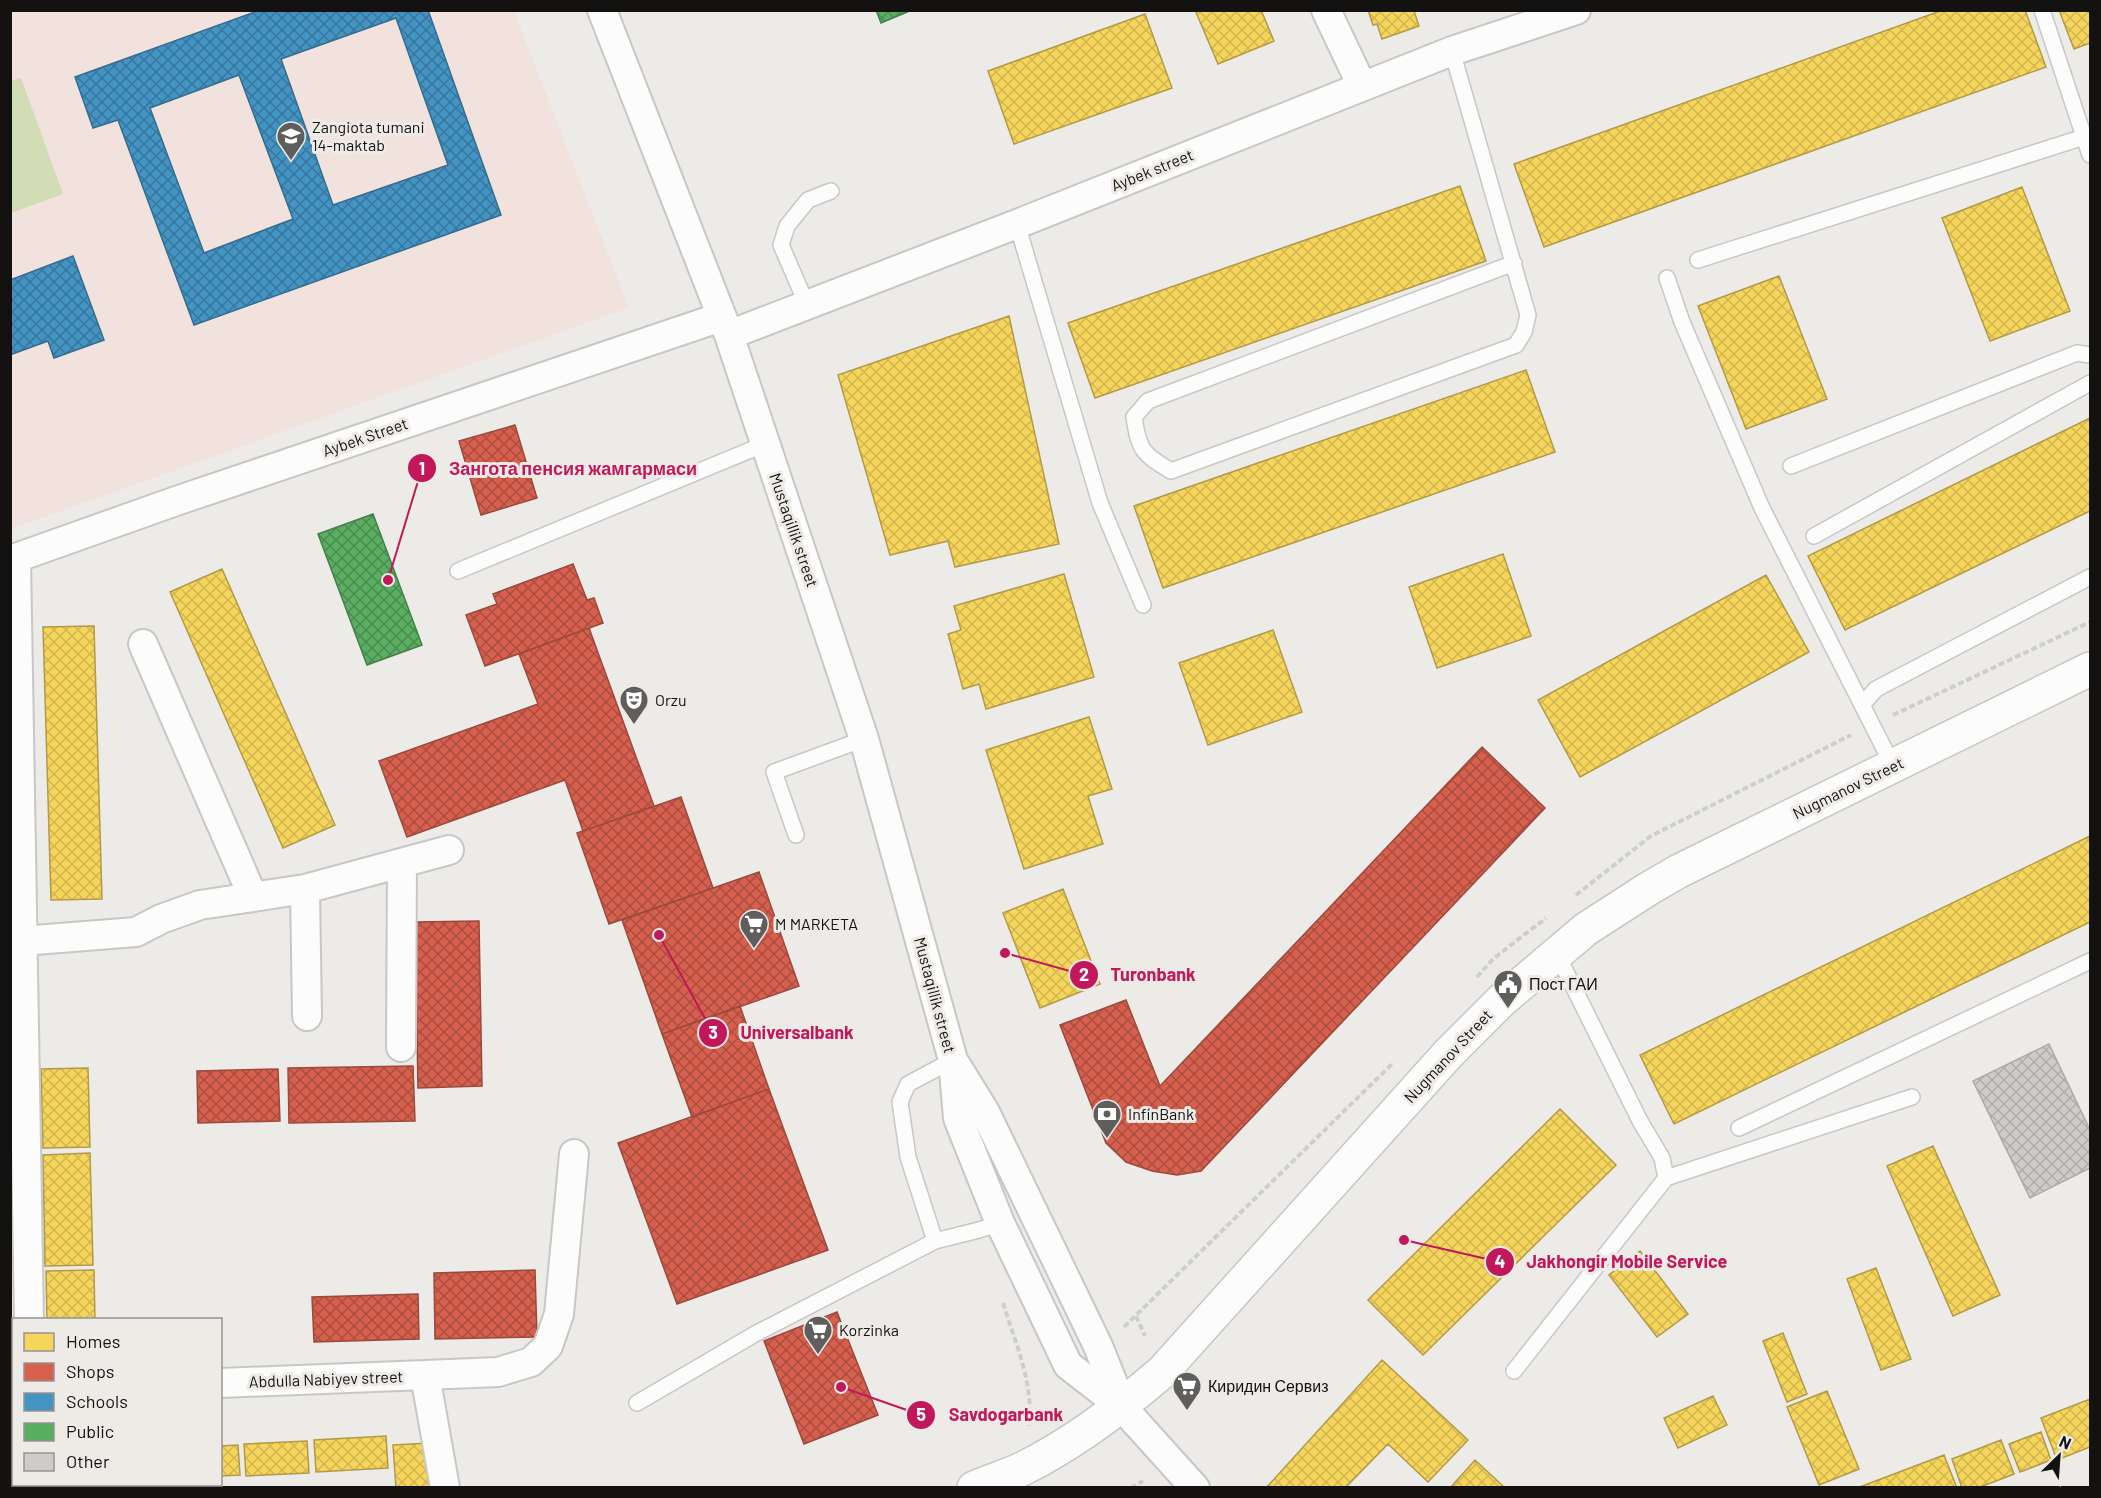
<svg xmlns="http://www.w3.org/2000/svg" width="2101" height="1498" font-family="Barlow,sans-serif">
<defs>
<pattern id="homes-cross-hatch" width="8" height="8" patternUnits="userSpaceOnUse" patternTransform="scale(1.5)"><rect width="8" height="8" fill="#f6d55c"/><path d="M0 0l8 8M0 8l8-8" fill="none" stroke="#d2b64f"/></pattern>
<pattern id="shops-cross-hatch" width="8" height="8" patternUnits="userSpaceOnUse" patternTransform="scale(1.5)"><rect width="8" height="8" fill="#d6604d"/><path d="M0 0l8 8M0 8l8-8" fill="none" stroke="#ac4e3f"/></pattern>
<pattern id="schools-cross-hatch" width="8" height="8" patternUnits="userSpaceOnUse" patternTransform="scale(1.5)"><rect width="8" height="8" fill="#4393c3"/><path d="M0 0l8 8M0 8l8-8" fill="none" stroke="#37779d"/></pattern>
<pattern id="public-cross-hatch" width="8" height="8" patternUnits="userSpaceOnUse" patternTransform="scale(1.5)"><rect width="8" height="8" fill="#5aae61"/><path d="M0 0l8 8M0 8l8-8" fill="none" stroke="#498c4f"/></pattern>
<pattern id="building-cross-hatch" width="8" height="8" patternUnits="userSpaceOnUse" patternTransform="scale(1.5)"><rect width="8" height="8" fill="#cecccb"/><path d="M0 0l8 8M0 8l8-8" fill="none" stroke="#b0aead"/></pattern>
</defs>
<rect width="100%" height="100%" fill="#edebe8"/>
<path fill="#f1e2de" d="M21,10L514,11L629,308L11,529V14Z"/>
<path fill="#d2dcb5" d="M21,78L63,194L11,213V81Z"/>
<path fill="url(#homes-cross-hatch)" stroke="#b29a46" stroke-width="1.5" d="M1195,10H1261L1274,41L1218,64Z
M1368,10H1416L1414,11L1419,26L1382,39L1377,24L1373,25Z
M1943,10H2025L2046,67L1544,247L1514,164Z
M2059,10H2090V43L2074,49Z
M1145,14L1172,88L1014,144L988,71Z
M1460,186L1486,261L1095,398L1068,323Z
M2022,187L2070,311L1990,341L1942,218Z
M1779,276L1827,399L1746,429L1698,306Z
M1009,316L1059,544L955,567L948,541L890,555L838,375Z
M1526,370L1555,452L1163,588L1134,506Z
M2090,418V511L1845,630L1808,556Z
M1503,554L1531,636L1437,668L1409,587Z
M222,569L335,825L283,848L170,592Z
M1064,574L1094,677L986,709L979,684L963,689L948,634L961,630L954,606Z
M1766,575L1809,652L1580,777L1538,700Z
M94,626L102,899L51,900L43,627Z
M1273,630L1302,712L1208,745L1179,663Z
M1089,717L1112,789L1088,796L1103,844L1024,869L986,750Z
M2090,836V922L1674,1124L1640,1055Z
M1063,889L1100,984L1040,1008L1003,913Z
M88,1068L90,1147L43,1148L41,1069Z
M1560,1109L1616,1165L1423,1355L1368,1300Z
M1933,1146L2000,1295L1953,1316L1887,1166Z
M90,1153L93,1265L45,1266L43,1155Z
M1640,1251L1688,1314L1657,1337L1609,1275Z
M1876,1268L1911,1359L1881,1370L1847,1279Z
M94,1270L95,1320H47L46,1271Z
M1783,1333L1807,1394L1787,1402L1763,1341Z
M1382,1360L1468,1440L1428,1482L1388,1444L1345,1488H1266Z
M1827,1391L1859,1469L1819,1485L1787,1407Z
M1713,1396L1727,1425L1678,1448L1664,1418Z
M2090,1399V1447L2057,1460L2041,1418Z
M2041,1432L2051,1460L2020,1472L2009,1444Z
M386,1436L388,1468L316,1472L314,1440Z
M2001,1440L2014,1474L1978,1488H1962L1952,1459Z
M307,1441L309,1473L246,1476L244,1444Z
M429,1443L432,1488H396L393,1445Z
M238,1445L240,1475L220,1476V1446Z
M10,1454H14V1484H29L10,1486Z
M1944,1455L1957,1488H1857Z
M1475,1460L1505,1488H1450Z"/>
<path fill="url(#shops-cross-hatch)" stroke="#9c493b" stroke-width="1.5" d="M515,425L537,498L481,515L459,441Z
M573,564L587,600L594,598L603,623L485,666L466,615L497,604L493,594Z
M589,628L654,806L583,831L565,780L407,837L379,761L538,704L519,654Z
M1482,747L1545,808L1201,1171L1177,1175L1152,1171L1126,1162L1106,1143L1060,1025L1126,1000L1160,1086Z
M681,797L713,888L609,924L577,833Z
M759,872L799,986L662,1034L622,920Z
M479,921L482,1086L418,1088L415,922Z
M740,1006L769,1089L692,1117L662,1034Z
M413,1066L415,1121L289,1123L288,1068Z
M278,1069L280,1121L198,1123L197,1071Z
M769,1089L828,1250L677,1304L618,1143Z
M535,1270L537,1337L435,1339L434,1273Z
M418,1294L419,1339L314,1342L312,1297Z
M837,1312L878,1415L804,1444L764,1341Z"/>
<path fill="url(#schools-cross-hatch)" stroke="#356c8e" stroke-width="1.5" fill-rule="evenodd" d="M260,10H428L501,215L194,325L118,120L93,128L75,77ZM396,18L448,165L333,205L281,59ZM239,75L293,219L204,253L150,108Z
M73,256L104,340L54,358L48,341L10,355V280Z"/>
<path fill="url(#public-cross-hatch)" stroke="#457f49" stroke-width="1.5" d="M876,10H912L881,23Z
M373,514L422,645L367,665L318,534Z"/>
<path fill="url(#building-cross-hatch)" stroke="#acaaa9" stroke-width="1.5" d="M2049,1044L2090,1130V1168L2030,1198L1973,1081Z"/>
<g fill="none" stroke-linecap="round" stroke-linejoin="round">
<g stroke="#c8c7c5" stroke-width="18">
<path id="service" d="M2042,10L2090,155
M1452,51L1528,315L1524,332L1516,345L1171,471C1143,454 1139,451 1134,417L1148,401L1514,263
M1017,224L1100,503L1143,605
M1698,260L2084,137
M1667,278L1682,322L1762,508L1893,766
M807,305L781,245L787,226L808,200L831,191
M1791,466L2077,353L2090,355
M1814,536L2090,383
M458,571L765,444
M1862,705L1876,689L2090,577
M796,835L774,772L864,739
M953,1060L908,1084L900,1102L908,1157L935,1241L979,1230L1000,1223
M1739,1128L2090,961
M1666,1178L1912,1097
M1514,1371L1666,1178L1662,1158L1640,1121L1556,952
M637,1403L755,1334L935,1241"/>
</g>
<g stroke="#c8c7c5" stroke-width="32">
<path id="minor" d="M602,10L729,335L864,739L953,1060L958,1118L1000,1223L1068,1365L1122,1407L1195,1488
M1326,10L1362,86
M729,335L1017,224L1452,51L1576,10
M16,558L29,1320
M10,560L179,500L721,317
M143,644L253,897
M305,889L307,1016
M22,941L136,932L161,919L200,905L305,889L449,850
M401,1047L402,863
M956,1065L985,1112L1098,1346L1122,1406
M425,1375L498,1372L531,1362L548,1346L559,1314L574,1154
M220,1383L425,1375L445,1488
M10,1391H14"/>
</g>
<g stroke="#c8c7c5" stroke-width="36">
<path id="secondary" d="M974,1488C990,1481 1007,1476 1022,1469C1073,1444 1119,1409 1162,1372L1448,1054L1501,1001L1586,929L1648,889L1679,871L2090,669"/>
</g>
<path stroke="#cececd" stroke-width="4" stroke-dasharray="6 3" stroke-linecap="butt" d="M1893,715L2090,622
M1576,895L1651,836L1851,735
M1477,977L1493,959L1546,918
M1003,1303C1015,1342 1034,1383 1029,1426
M1136,1316L1145,1336
M1124,1327L1392,1064
M1131,1488L1143,1481"/>
<use href="#service" stroke="#fcfcfc" stroke-width="15"/>
<use href="#minor" stroke="#fcfcfc" stroke-width="28"/>
<use href="#secondary" stroke="#fcfcfc" stroke-width="33"/>
</g>
<defs>
<g id="school-pin" transform="scale(1.5)"><path d="M0 17L-7.5 6A9.5 9.5 0 1 1 7.5 6Z" fill="#5f5e5c" stroke="#eeebe7"/><path d="M0-5L7-2L0 1L-7-2ZM-4 1L0 2.5L4 1V4Q0 6-4 4Z" fill="#fff"/></g>
<g id="theatre-pin" transform="scale(1.5)"><path d="M0 17L-7.5 6A9.5 9.5 0 1 1 7.5 6Z" fill="#5f5e5c" stroke="#eeebe7"/><path d="M-5-5.5Q0-4 5-5.5V0Q5 5 0 6Q-5 5-5 0ZM-3.3-2.5H-1v1.5H-3.3ZM1-2.5H3.3v1.5H1ZM-2.8 1Q0 5.5 2.8 1Z" fill="#fff"/></g>
<g id="supermarket-pin" transform="scale(1.5)"><path d="M0 17L-7.5 6A9.5 9.5 0 1 1 7.5 6Z" fill="#5f5e5c" stroke="#eeebe7"/><path d="M-6-5.5h2.5l.6 2H6L4.5 2H-2.5L-4.4-4H-6ZM-1.5 3.2a1.3 1.3 0 1 0 .1 0ZM3 3.2a1.3 1.3 0 1 0 .1 0Z" fill="#fff"/></g>
<g id="civic-pin" transform="scale(1.5)"><path d="M0 17L-7.5 6A9.5 9.5 0 1 1 7.5 6Z" fill="#5f5e5c" stroke="#eeebe7"/><path d="M-.6-6.5H3V-4.5H.6V-3L4-1V1h2V6H-6V1h2V-1L-.6-3ZM-1.2 2.5V6h2.4V2.5Z" fill="#fff"/></g>
<g id="bank-pin" transform="scale(1.5)"><path d="M0 17L-7.5 6A9.5 9.5 0 1 1 7.5 6Z" fill="#5f5e5c" stroke="#eeebe7"/><path d="M-6-4H6V4H-6ZM0-2.3a2.3 2.3 0 1 0 0 4.6a2.3 2.3 0 1 0 0-4.6Z" fill="#fff"/></g>
</defs>
<g fill-rule="evenodd">
<use href="#school-pin" x="291" y="136"/>
<use href="#theatre-pin" x="634" y="700"/>
<use href="#supermarket-pin" x="754" y="924"/>
<use href="#civic-pin" x="1508" y="984"/>
<use href="#bank-pin" x="1107" y="1114"/>
<use href="#supermarket-pin" x="818" y="1330"/>
<use href="#supermarket-pin" x="1187" y="1386"/>
</g>
<g text-anchor="middle" stroke-width="6" stroke-linejoin="round" paint-order="stroke">
<g font-size="16" fill="#131211" stroke="#eeebe7" text-anchor="start">
<text x="312" y="133">Zangiota tumani<tspan x="312" dy="18">14-maktab</tspan></text>
<text x="655" y="706">Orzu</text>
<text x="775" y="930">M MARKETA</text>
<text x="1529" y="990">Пост ГАИ</text>
<text x="1128" y="1120">InfinBank</text>
<text x="839" y="1336">Korzinka</text>
<text x="1208" y="1392">Киридин Сервиз</text>
</g>
<g font-size="16" fill="#131211" stroke="#eeebe7">
<text transform="translate(1152 170) rotate(-22)" y="6">Aybek street</text>
<text transform="translate(365 437) rotate(-19)" y="6">Aybek Street</text>
<text transform="translate(794 530) rotate(71)" y="6">Mustaqillik street</text>
<text transform="translate(1848 788) rotate(-26)" y="6">Nugmanov Street</text>
<text transform="translate(935 995) rotate(75)" y="6">Mustaqillik street</text>
<text transform="translate(1448 1056) rotate(-47)" y="6">Nugmanov Street</text>
<text transform="translate(326 1379) rotate(-2)" y="6">Abdulla Nabiyev street</text>
</g>
</g>
<path fill="none" stroke="#c2185b" stroke-width="2" d="M388 580L422 468M1005 953L1084 975M659 935L713 1033M1404 1240L1500 1262M841 1387L921 1415"/>
<g fill="#c2185b" stroke="#eeebe7" stroke-width="2">
<circle cx="388" cy="580" r="6"/>
<circle cx="1005" cy="953" r="6"/>
<circle cx="659" cy="935" r="6"/>
<circle cx="1404" cy="1240" r="6"/>
<circle cx="841" cy="1387" r="6"/>
<circle cx="422" cy="468" r="15"/>
<circle cx="1084" cy="975" r="15"/>
<circle cx="713" cy="1033" r="15"/>
<circle cx="1500" cy="1262" r="15"/>
<circle cx="921" cy="1415" r="15"/>
</g>
<g font-size="18" text-anchor="middle" font-weight="bold" fill="#fff">
<text x="422" y="475">1</text>
<text x="1084" y="981">2</text>
<text x="713" y="1039">3</text>
<text x="1500" y="1268">4</text>
<text x="921" y="1421">5</text>
</g>
<g font-size="18" text-anchor="middle" font-weight="bold" fill="#c2185b" stroke="#eeebe7" stroke-width="6" stroke-linejoin="round" paint-order="stroke">
<text x="573" y="475">Зангота пенсия жамгармаси</text>
<text x="1153" y="981">Turonbank</text>
<text x="797" y="1039">Universalbank</text>
<text x="1627" y="1268">Jakhongir Mobile Service</text>
<text x="1006" y="1421">Savdogarbank</text>
</g>
<rect width="2101" height="1498" fill="none" stroke="#131211" stroke-width="24"/>
<rect x="12" y="1318" width="210" height="168" fill="#eeebe7" stroke="#969491" stroke-width="1.5"/>
<rect x="24" y="1333" width="30" height="18" fill="#f6d55c" stroke="#969491" stroke-width="1.5"/>
<text x="66" y="1348" font-size="18" fill="#131211">Homes</text>
<rect x="24" y="1363" width="30" height="18" fill="#d6604d" stroke="#969491" stroke-width="1.5"/>
<text x="66" y="1378" font-size="18" fill="#131211">Shops</text>
<rect x="24" y="1393" width="30" height="18" fill="#4393c3" stroke="#969491" stroke-width="1.5"/>
<text x="66" y="1408" font-size="18" fill="#131211">Schools</text>
<rect x="24" y="1423" width="30" height="18" fill="#5aae61" stroke="#969491" stroke-width="1.5"/>
<text x="66" y="1438" font-size="18" fill="#131211">Public</text>
<rect x="24" y="1453" width="30" height="18" fill="#cecccb" stroke="#969491" stroke-width="1.5"/>
<text x="66" y="1468" font-size="18" fill="#131211">Other</text>
<g transform="translate(2059 1456) rotate(25)" stroke="#eeebe7" stroke-width="4.5" paint-order="stroke">
<path d="M0-4.5L10 22L0 15L-10 22Z" fill="#131211"/>
<text y="-9" font-size="16" font-weight="bold" text-anchor="middle" fill="#131211">N</text>
</g>
</svg>
